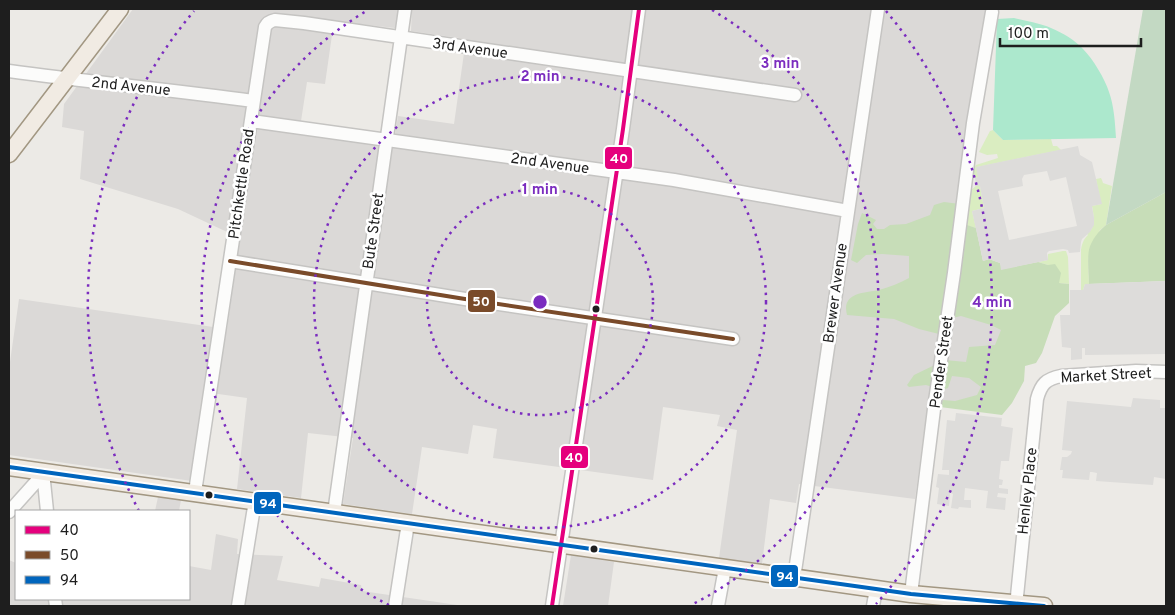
<svg xmlns="http://www.w3.org/2000/svg" width="1175" height="615" font-family="Overpass,sans-serif">
<rect width="100%" height="100%" fill="#eceae6"/>
<path fill="#dbd9d7" d="M133,9H400L395,28L334,21L325,84L307,82L299,134L393,148L398,116L454,124L466,39L411,31L412,9H986L945,297H1048L992,412L928,404L915,499L799,484L796,503L770,499L762,564L719,558L737,430L717,426L720,415L663,407L653,480L493,458L497,429L473,425L468,454L422,447L412,514L343,504L353,438L308,433L301,498L237,489L247,398L204,392L192,481L9,455V369L19,299L227,329L240,238L178,209L80,179L84,131L62,127L64,104Z
M158,497L181,500L179,511H155Z
M216,534L238,539L237,554L283,556L277,580L319,587L321,578L361,585L362,591L464,606H9V560L16,563V599H189V566L211,570Z
M571,555L614,562L608,606H563Z"/>
<path fill="#daedc1" d="M993,130L1003,140L1051,139L1053,146H1057L1061,150L977,167L979,177L975,178C972,174 973,168 976,165L998,158L997,154L987,155L979,152L990,131Z
M1101,178L1102,180L1103,183L1112,186L1106,225L1100,230L1088,259L1089,284H1085L1083,290H1081V250C1082,244 1083,240 1088,235L1087,234C1096,227 1094,216 1092,206L1101,204L1096,179Z
M976,186H980L984,208L972,211L976,228L966,225L970,191Z
M1063,251H1066L1068,257L1069,284L1059,283L1048,265L1038,262L1048,260V254Z"/>
<path fill="#c7ddb8" d="M1166,192V281L1089,284C1089,273 1086,253 1091,244C1094,237 1100,230 1106,225Z
M944,202L960,204L958,222L976,228L983,261L989,259L1000,263L1002,269L1038,262L1048,265L1055,264L1061,273L1059,283L1069,284V303L1055,316L1042,353L1036,363L1025,366L1024,381L1012,403L1002,415L940,407L943,400L955,401L977,395L981,387L969,378L952,376L948,388L942,390L926,385L909,387L907,385L914,375L945,360L966,362L969,347L995,345L1001,330L991,325L961,316L943,320L939,334L919,329L894,319L847,315C841,292 865,293 879,290C890,287 900,283 909,278V256L882,254L866,255L857,263L851,260L858,224L862,213L876,220L873,224L877,229H884L890,225L906,224L930,215L934,205Z"/>
<path fill="#c3d9c3" d="M1143,9H1166V192L1106,225Z"/>
<path fill="#ace8cd" d="M1014,18C1026,21 1040,23 1051,28C1063,33 1075,40 1083,49C1093,59 1105,79 1109,92C1114,106 1115,122 1116,138L1003,140L993,130L997,19Z"/>
<path fill="#dddcda" fill-rule="evenodd" d="M1078,146L1080,155L1092,162L1102,204L1092,206L1094,218V225L1090,232L1082,239L1081,242L1080,252L1069,253L1068,250L1063,249L1049,251L1047,253L1048,260L1001,270L1000,263L989,259L983,261L972,211L984,208L980,186H976L975,178L978,177L976,167ZM1047,171L1050,181L1066,177L1077,226L1009,240L998,191L1023,186L1022,179L1024,175Z
M1166,281V354L1085,355V348H1082V359L1071,360V348L1062,347L1060,315H1070V290H1083L1085,284Z
M1133,398L1160,400V408H1166V479L1154,477L1153,485L1096,481L1097,473L1092,472H1090L1089,480L1062,478L1063,470H1060L1062,457H1067L1071,454L1072,451L1062,450L1067,401L1131,407Z
M956,413L1002,418L1001,426L1013,428L1009,461H1001L999,479L1003,480L1002,485H999V488L1008,489V494L998,493L997,497L1006,498L1005,510L986,508L988,491L965,488L964,500H971V508L959,507L958,509L951,508L953,494L951,493H950L949,506L937,504L939,488L936,487L938,474L949,475V470H942L947,420L955,421Z"/>
<g fill="none" stroke-linecap="round" stroke-linejoin="round">
<g stroke="#c5c4c2" stroke-width="15">
<path id="minor" d="M9,71C90,82 172,90 253,101
M251,121L674,180L848,211
M230,261L465,299L733,339
M43,472L47,511
M195,492L265,27C267,23 270,21 275,20L304,23L795,95
M9,512L35,483L43,472
M334,513L405,9
M794,578L878,9
M911,594L935,401L954,273L973,123L992,12
M55,599L56,606
M238,606L255,501
M395,606L408,523
M552,606L623,129L639,9
M718,606L725,568
M873,606L876,589
M1016,606L1037,399C1041,384 1046,379 1061,376L1136,371L1166,372"/>
</g>
<g stroke="#a29782" stroke-width="19">
<path id="major" d="M9,154L120,9
M9,467L876,589L911,594L1044,606"/>
</g>
<use href="#minor" stroke="#fcfcfb" stroke-width="12"/>
<use href="#major" stroke="#f1ebe3" stroke-width="16"/>
<g stroke="#fff" stroke-width="8">
<path id="bus-1" d="M552,606L623,129L639,9"/>
</g>
<g stroke="#fff" stroke-width="8">
<path id="bus-2" d="M230,261L465,299L733,339"/>
</g>
<g stroke="#fff" stroke-width="8">
<path id="bus-3" d="M9,467L876,589L911,594L1044,606"/>
</g>
<use href="#bus-1" stroke="#e5007d" stroke-width="4"/>
<use href="#bus-2" stroke="#7a4b2a" stroke-width="4"/>
<use href="#bus-3" stroke="#0065bd" stroke-width="4"/>
</g>
<g fill="none" stroke="#7b2cbf" stroke-width="2.5" stroke-dasharray="2.5 5">
<circle cx="540" cy="302" r="113"/>
<circle cx="540" cy="302" r="226"/>
<path d="M389 605A339 339 0 0 1 368 10M712 10A339 339 0 0 1 691 605"/>
<path d="M139 511A452 452 0 0 1 194 11M886 11A452 452 0 0 1 876 604"/>
</g>
<g fill="#1e1e1e" stroke="#fff" stroke-width="2">
<circle cx="596" cy="309" r="4.5"/>
<circle cx="209" cy="495" r="4.5"/>
<circle cx="594" cy="549" r="4.5"/>
</g>
<g text-anchor="middle" stroke-width="5" stroke-linejoin="round" paint-order="stroke">
<g font-size="15" fill="#1e1e1e" stroke="#fff">
<text transform="translate(470 48) rotate(8)" y="5">3rd Avenue</text>
<text transform="translate(131 86) rotate(6)" y="5">2nd Avenue</text>
<text transform="translate(550 163) rotate(8)" y="5">2nd Avenue</text>
<text transform="translate(241 184) rotate(-82)" y="5">Pitchkettle Road</text>
<text transform="translate(373 231) rotate(-82)" y="5">Bute Street</text>
<text transform="translate(835 293) rotate(-82)" y="5">Brewer Avenue</text>
<text transform="translate(941 362) rotate(-82)" y="5">Pender Street</text>
<text transform="translate(1106 375) rotate(-3)" y="5">Market Street</text>
<text transform="translate(1027 491) rotate(-84)" y="5">Henley Place</text>
</g>
</g>
<circle cx="540" cy="302" r="8" fill="#7b2cbf" stroke="#fff" stroke-width="2.5"/>
<g font-size="15" text-anchor="middle" font-weight="bold" fill="#7b2cbf" stroke="#fff" stroke-width="5" stroke-linejoin="round" paint-order="stroke">
<text x="780" y="68">3 min</text>
<text x="540" y="81">2 min</text>
<text x="540" y="194">1 min</text>
<text x="992" y="307">4 min</text>
</g>
<g stroke="#fff" stroke-width="2">
<rect x="604" y="146" width="29" height="24" rx="5" fill="#e5007d"/>
<rect x="467" y="289" width="29" height="24" rx="5" fill="#7a4b2a"/>
<rect x="560" y="445" width="29" height="24" rx="5" fill="#e5007d"/>
<rect x="253" y="491" width="29" height="24" rx="5" fill="#0065bd"/>
<rect x="770" y="564" width="29" height="24" rx="5" fill="#0065bd"/>
</g>
<g font-size="14" text-anchor="middle" font-weight="bold" fill="#fff">
<text x="619" y="163">40</text>
<text x="481" y="306">50</text>
<text x="574" y="462">40</text>
<text x="268" y="508">94</text>
<text x="785" y="581">94</text>
</g>
<rect width="1175" height="615" fill="none" stroke="#1e1e1e" stroke-width="20"/>
<rect x="15" y="510" width="175" height="90" fill="#ffffff" stroke="#a5a5a5"/>
<rect x="25" y="526" width="25" height="8" fill="#e5007d" stroke="#a5a5a5"/>
<text x="60" y="535" font-size="15" fill="#1e1e1e">40</text>
<rect x="25" y="551" width="25" height="8" fill="#7a4b2a" stroke="#a5a5a5"/>
<text x="60" y="560" font-size="15" fill="#1e1e1e">50</text>
<rect x="25" y="576" width="25" height="8" fill="#0065bd" stroke="#a5a5a5"/>
<text x="60" y="585" font-size="15" fill="#1e1e1e">94</text>
<path d="M1000 38v8h141v-8" fill="none" stroke="#1e1e1e" stroke-width="2.5"/>
<text x="1008" y="38" font-size="15" fill="#1e1e1e" stroke="#ffffff" stroke-width="4" paint-order="stroke">100 m</text>
</svg>
